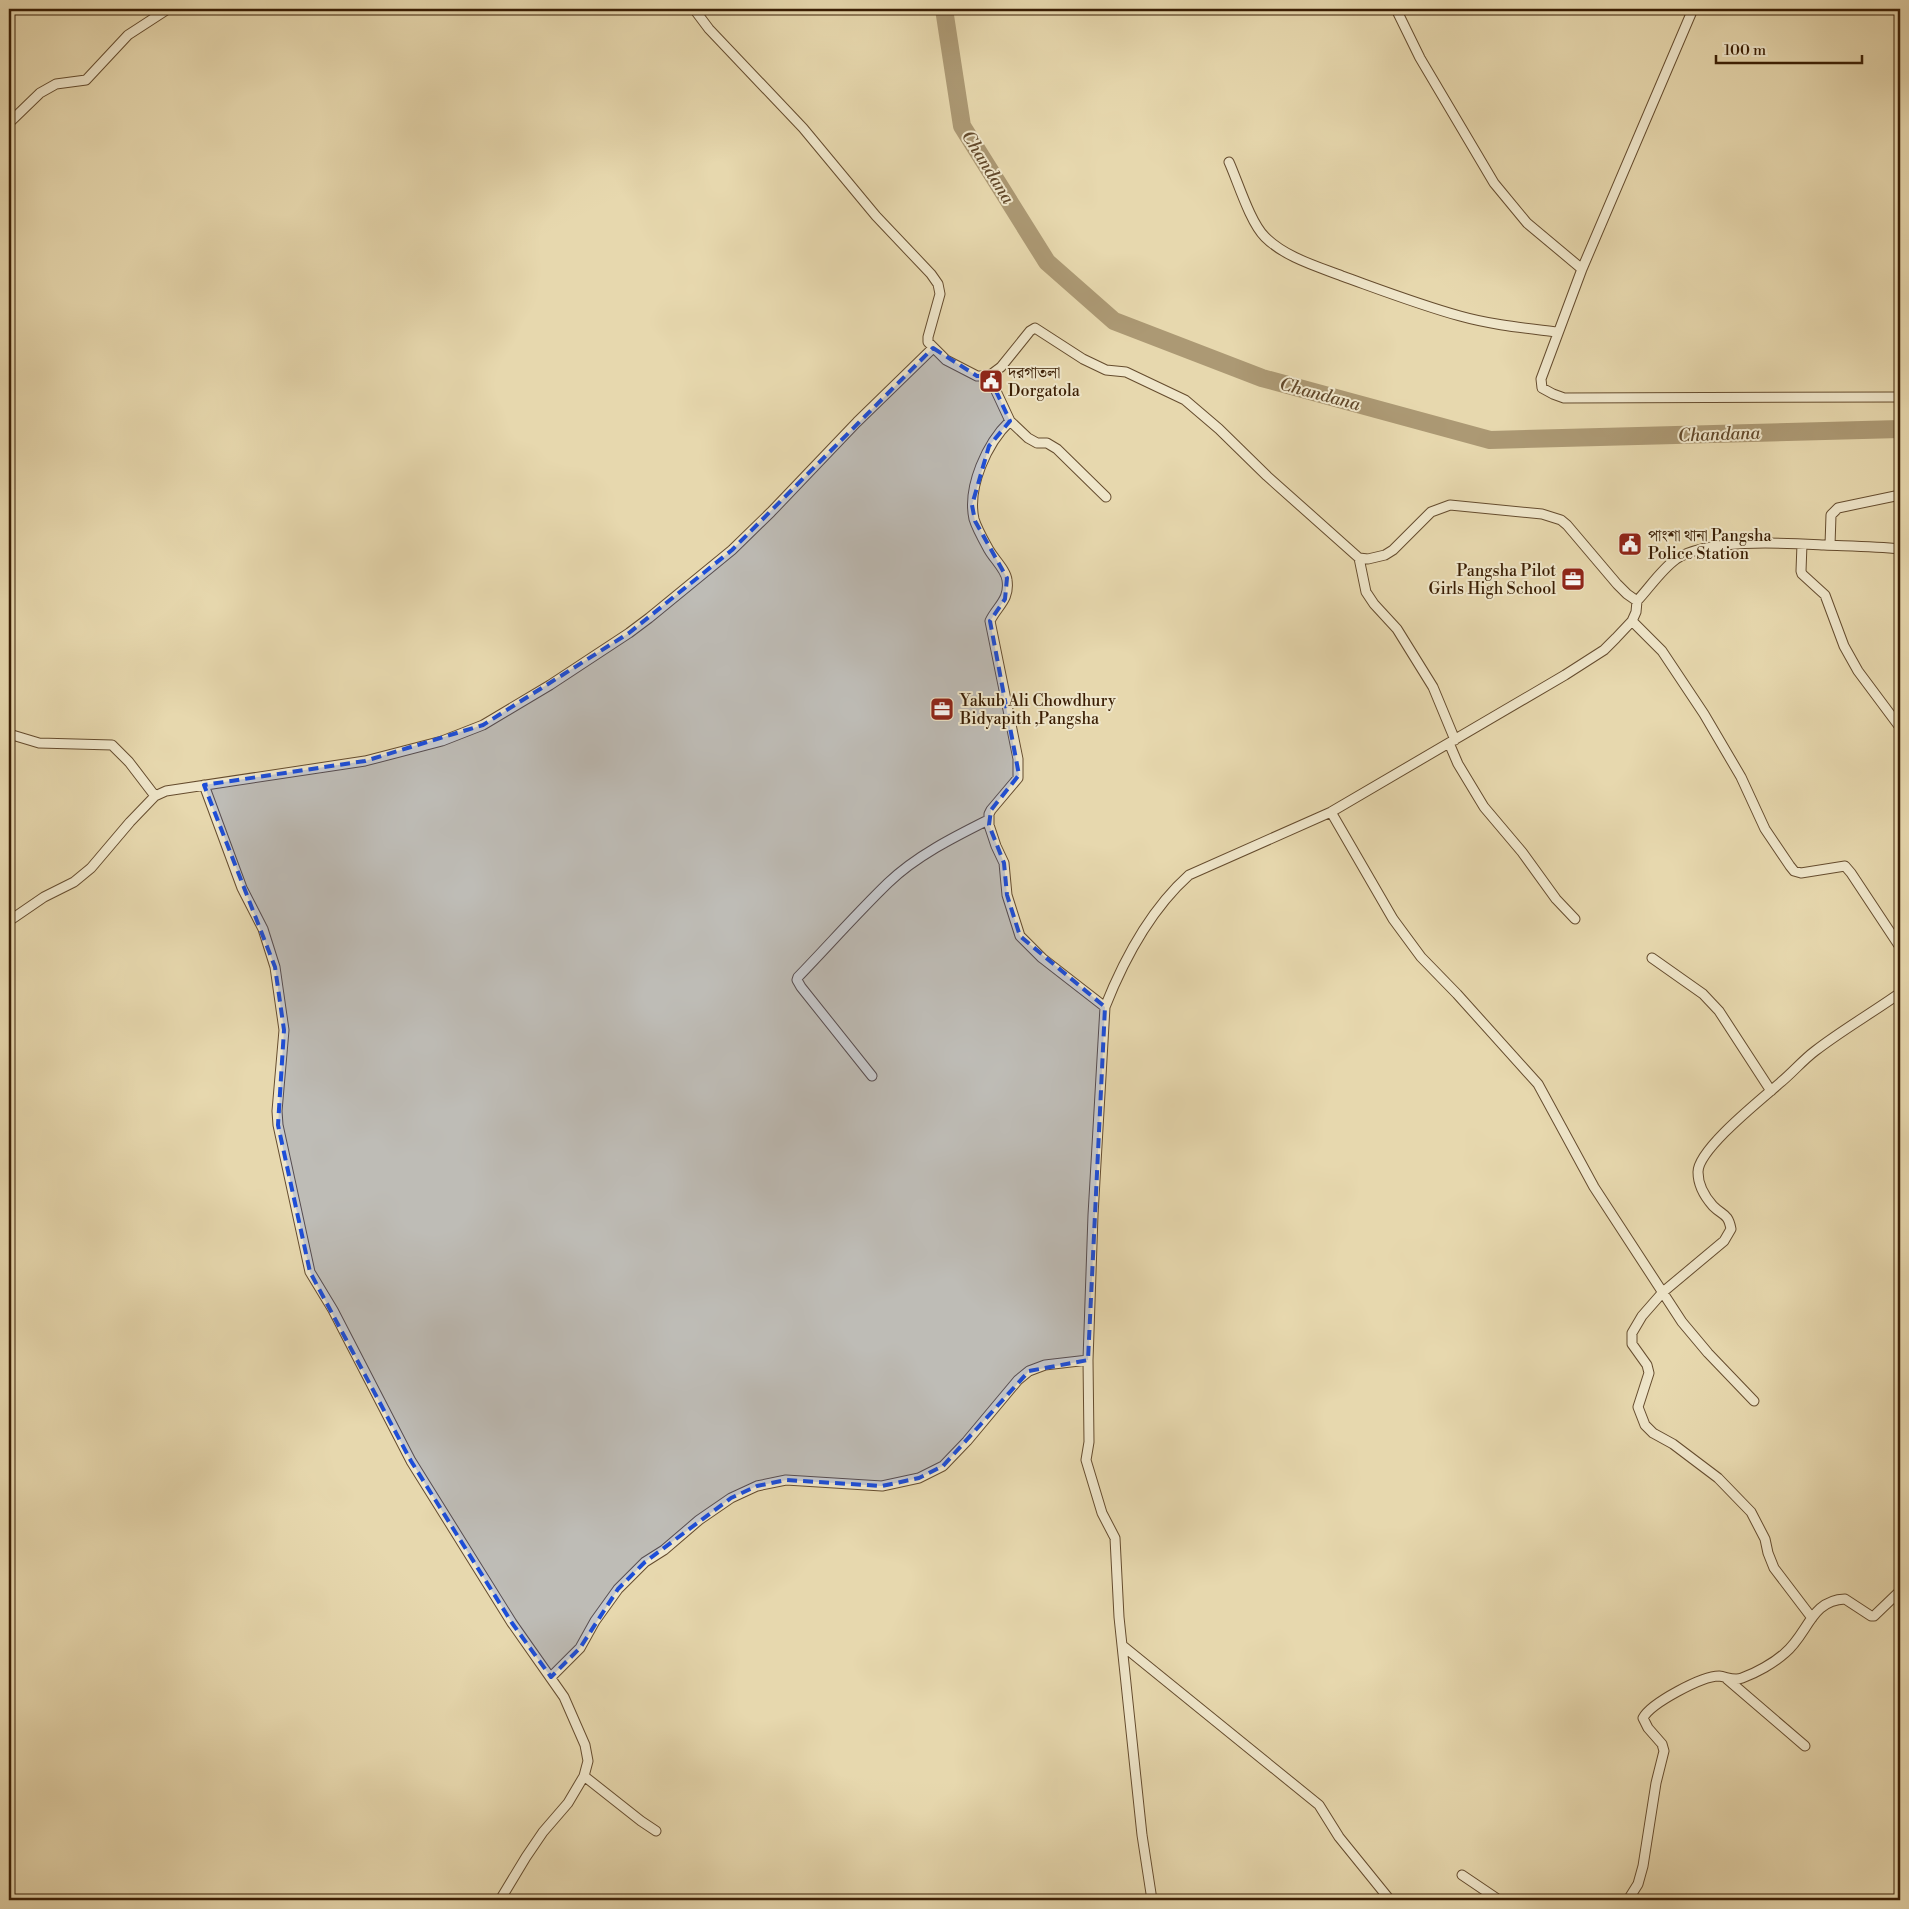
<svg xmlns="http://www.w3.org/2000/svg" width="1909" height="1909" font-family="'Libre Bodoni','Noto Serif Bengali',serif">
<rect width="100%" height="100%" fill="#e7d8ae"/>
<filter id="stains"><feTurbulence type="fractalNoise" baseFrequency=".004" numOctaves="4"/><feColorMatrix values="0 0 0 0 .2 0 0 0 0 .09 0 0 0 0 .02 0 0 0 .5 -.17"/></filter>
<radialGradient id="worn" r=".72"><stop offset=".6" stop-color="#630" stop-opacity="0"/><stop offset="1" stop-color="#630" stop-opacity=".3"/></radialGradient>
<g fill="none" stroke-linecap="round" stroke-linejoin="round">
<path stroke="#ac9974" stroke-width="18" d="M944,9L962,126L1047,262L1114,321L1262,378L1490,440L1900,429"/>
<g stroke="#654c2e" stroke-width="11">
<path id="street" d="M694,9L709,29L803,128L876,216L931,274L938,284L940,294L928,337V342L946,360L977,376H989L1001,367L1030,331L1035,328L1083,359L1106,370L1126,372L1185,400L1219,429L1267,476L1359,558L1368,559L1385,555L1393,550L1431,512L1450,505L1542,514L1561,520L1567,525L1617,584L1627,594L1637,601C1650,587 1661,570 1676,559C1709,538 1785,543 1824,545C1849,546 1875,546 1900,549
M1396,9L1420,58L1494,183L1527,223L1582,269
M1693,9L1582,269L1541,379L1542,388L1553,394L1564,398L1900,397
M9,123L40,93L56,84L86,80L128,35L168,9
M1229,162C1238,182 1250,222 1265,237C1285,257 1316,266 1342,276C1381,290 1420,305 1460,316C1492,325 1525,328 1557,332
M989,376L1010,421C987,443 967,487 974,519C977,529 984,541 989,550C994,559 1006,570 1007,580C1010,600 997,606 990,621L1018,759V778L991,810L989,814V825L996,846L1004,863L1007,895L1020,936L1042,958L1105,1007
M1010,421L1028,438L1037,443H1047L1057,449L1106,497
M1802,544L1801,571L1802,574L1825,595L1844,646L1858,671L1899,726
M1830,545L1831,515L1838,508L1900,495
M1359,558L1366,592L1374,604L1397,629L1433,687L1455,740
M1632,621L1662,651L1704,714L1741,777L1765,829L1790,866L1794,871L1801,873L1845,866L1851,873L1900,947
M9,734L39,743L112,745L129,762L155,796
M1449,743L1458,764L1484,807L1522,852L1556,899L1575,919
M204,785L242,888L263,929L275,967L284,1030L277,1111L278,1125L310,1272L333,1310L411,1461L512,1623L564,1697L585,1745L588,1761L584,1776L568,1803L543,1832L526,1857L500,1900
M1331,812L1393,919L1421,957L1457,994L1538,1084L1594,1187L1682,1322L1708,1353L1754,1401
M9,921L44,897L74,882L91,868L130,822L155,796L166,791L365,761L442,741L483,725L550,685L629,633L649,618L732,550L771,512L857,422L933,348
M1652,958L1703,994L1719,1011L1771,1091
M872,1076L801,987L797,980L798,977C828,946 857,913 888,883C916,856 954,837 988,820
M1812,1618L1774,1568L1768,1553L1765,1539L1751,1512L1718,1478L1673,1444L1653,1433L1645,1425L1638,1407L1649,1373L1647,1365L1632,1344V1333L1642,1316L1663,1292L1724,1241L1731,1229C1728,1213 1723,1216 1713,1206C1705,1197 1698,1185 1698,1172C1698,1149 1763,1098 1781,1082C1793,1072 1803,1060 1815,1051C1842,1030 1872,1013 1900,993
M1123,1646L1319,1805L1339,1837L1390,1900
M551,1677L580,1648L595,1621L618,1589L645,1562L664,1550L699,1520L731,1498L757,1486L786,1480L882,1486L919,1478L943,1466L967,1441L1018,1380L1029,1371L1045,1365L1088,1360
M1727,1679L1805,1746
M584,1776L641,1821L656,1831
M1462,1875L1499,1900
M1152,1900L1142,1835L1119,1617L1115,1538L1102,1513L1086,1460L1089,1442L1088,1360L1093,1215L1105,1007C1124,959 1150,910 1189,875L1331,812L1565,675L1604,650L1616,638L1632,621L1636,612L1637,601
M1628,1900L1638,1884L1643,1866L1656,1783L1664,1751L1662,1744L1648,1728L1643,1718C1651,1703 1702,1676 1719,1676C1727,1677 1734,1681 1742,1678C1756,1673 1774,1663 1785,1653C1808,1634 1811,1600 1845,1599L1871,1616H1874L1900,1591"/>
</g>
<use href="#street" stroke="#efe6ca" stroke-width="9"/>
</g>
<path fill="#1d4ed8" fill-opacity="0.2" stroke="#1d4ed8" stroke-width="4" stroke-dasharray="10 6" stroke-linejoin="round" d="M933,348L977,376H989L1010,421L989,446L972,505L975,521L1007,578L1005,599L990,621L1019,775L991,810L989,825L1004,863L1007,895L1020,936L1105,1007L1088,1360L1029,1371L943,1466L919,1478L882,1486L786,1480L757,1486L731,1498L645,1562L618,1589L580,1648L551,1677L512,1623L411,1461L310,1272L278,1125L284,1030L275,967L204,785L365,761L483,725L629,633L732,550Z"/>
<defs>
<g id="civic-square" transform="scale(1.25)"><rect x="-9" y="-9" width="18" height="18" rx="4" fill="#8f2418" stroke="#efe6ca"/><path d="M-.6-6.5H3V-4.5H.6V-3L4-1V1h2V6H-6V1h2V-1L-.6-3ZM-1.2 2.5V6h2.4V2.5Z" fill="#fff"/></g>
<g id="office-square" transform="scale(1.25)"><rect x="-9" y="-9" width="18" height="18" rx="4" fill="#8f2418" stroke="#efe6ca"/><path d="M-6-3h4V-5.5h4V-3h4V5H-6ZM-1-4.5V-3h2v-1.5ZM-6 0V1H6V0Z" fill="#fff"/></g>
</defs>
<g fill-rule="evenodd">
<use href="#civic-square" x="991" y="381"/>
<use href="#civic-square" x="1630" y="544"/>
<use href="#office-square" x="1573" y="579"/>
<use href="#office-square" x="942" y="709"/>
</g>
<g text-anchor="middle" stroke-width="4" stroke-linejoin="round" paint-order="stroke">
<g font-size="16" fill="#3a1e04" stroke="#efe6ca" text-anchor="start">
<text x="1008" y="378">দরগাতলা<tspan x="1008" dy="18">Dorgatola</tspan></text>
<text x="1648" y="541">পাংশা থানা Pangsha<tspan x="1648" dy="18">Police Station</tspan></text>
<text x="1556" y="576" text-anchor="end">Pangsha Pilot<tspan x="1556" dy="18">Girls High School</tspan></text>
<text x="960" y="706">Yakub Ali Chowdhury<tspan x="960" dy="18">Bidyapith ,Pangsha</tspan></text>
</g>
<g font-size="18" font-style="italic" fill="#62492b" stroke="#efe6ca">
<text transform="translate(988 167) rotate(58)" y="6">Chandana</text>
<text transform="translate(1320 394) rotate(15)" y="6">Chandana</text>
<text transform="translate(1719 434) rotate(-2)" y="6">Chandana</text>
</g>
</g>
<rect width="1909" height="1909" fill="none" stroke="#e7d8ae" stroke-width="30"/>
<rect x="10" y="10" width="1889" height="1889" fill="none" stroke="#3a1e04" stroke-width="2.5"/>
<rect x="15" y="15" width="1879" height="1879" fill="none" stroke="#3a1e04"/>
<path d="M1716 55v8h146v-8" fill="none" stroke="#3a1e04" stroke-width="2.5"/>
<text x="1724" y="55" font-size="15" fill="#3a1e04" stroke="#efe6ca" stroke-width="4" paint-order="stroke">100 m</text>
<rect width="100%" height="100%" filter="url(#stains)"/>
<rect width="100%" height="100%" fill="url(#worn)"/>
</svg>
